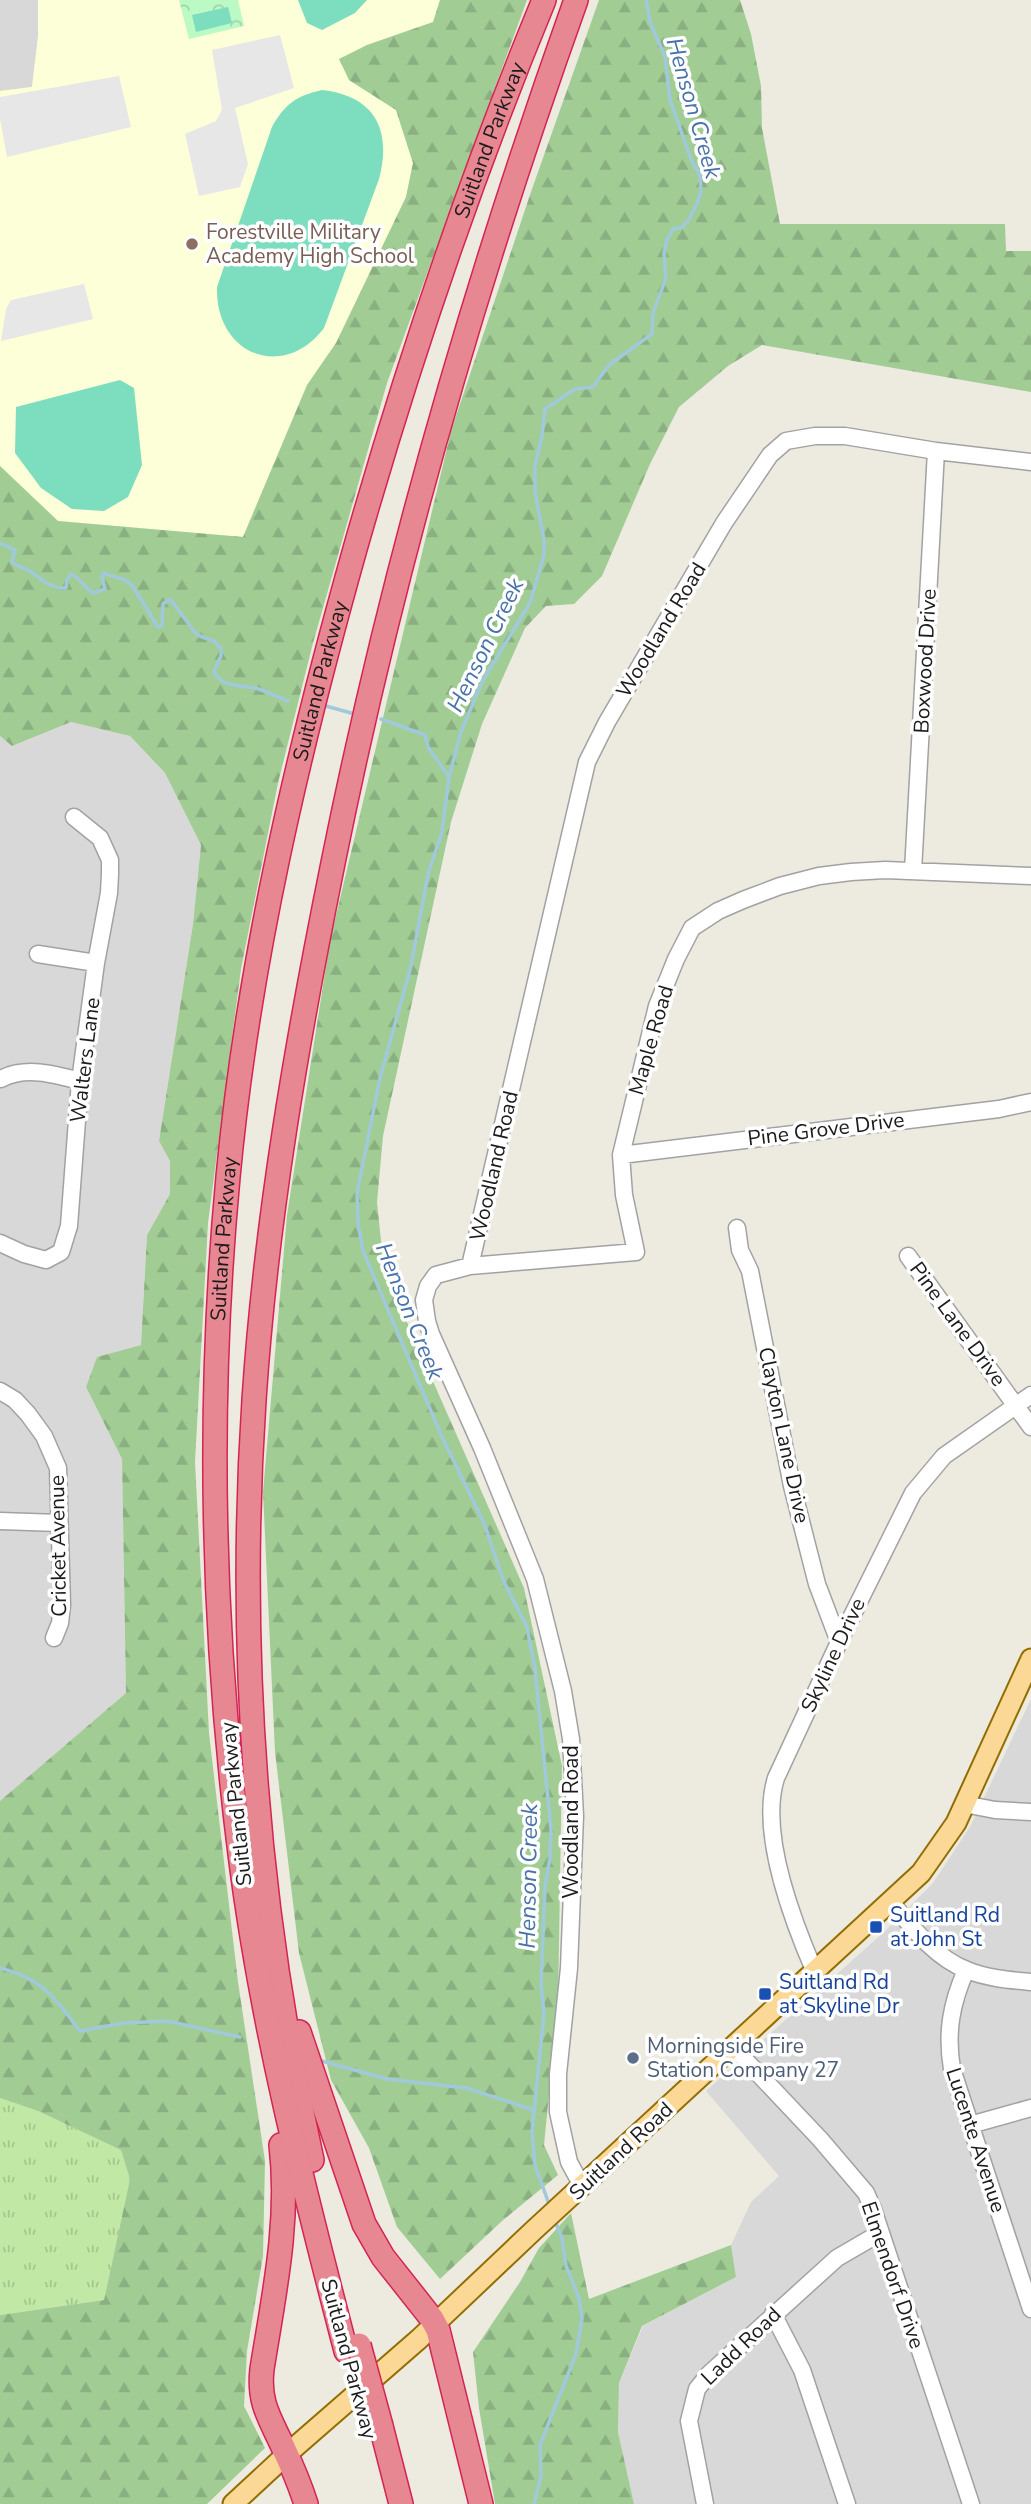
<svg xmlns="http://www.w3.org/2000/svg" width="1031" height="2504" font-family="'Nunito Sans',sans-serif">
<defs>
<pattern id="grass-tufts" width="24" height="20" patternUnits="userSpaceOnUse" patternTransform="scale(1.75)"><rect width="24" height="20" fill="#c1e8a5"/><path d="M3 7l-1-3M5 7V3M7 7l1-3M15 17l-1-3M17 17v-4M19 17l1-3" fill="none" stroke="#a5c68d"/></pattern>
<pattern id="forest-firs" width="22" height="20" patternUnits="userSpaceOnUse" patternTransform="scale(1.75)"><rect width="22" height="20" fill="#a1cd95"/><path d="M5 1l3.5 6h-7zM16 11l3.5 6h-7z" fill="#8aaf80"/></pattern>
<pattern id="park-crowns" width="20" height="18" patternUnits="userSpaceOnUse" patternTransform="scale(1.75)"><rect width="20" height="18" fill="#bbf9c5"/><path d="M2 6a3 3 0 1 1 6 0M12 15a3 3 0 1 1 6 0" fill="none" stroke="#a0d5a9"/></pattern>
</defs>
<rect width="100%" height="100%" fill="#edeae0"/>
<path fill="#d9d8d8" d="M0,0H38V37L32,87L0,91Z
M71,722L130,736L165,773L201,845L193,924L159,1141L170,1161V1194L147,1235L141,1345L97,1357L86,1387L122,1459L126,1693L0,1801V736L12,746Z
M1031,1699V2504H634L618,2432L619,2383L643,2326L736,2277L731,2245L751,2202L779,2176L706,2091L884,1932L933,1883L971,1825Z"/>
<path fill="#fcffd7" d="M38,0H440L434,22L367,45L349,80L396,110L413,163L406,197L336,343L307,385L243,537L58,521L0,466V91L32,87L38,37Z"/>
<path fill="url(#grass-tufts)" d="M0,2098L38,2111L122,2150L130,2179L104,2300L0,2315Z"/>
<path fill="url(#forest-firs)" d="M440,0H527L387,383L313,643L278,783L241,969L208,1223L195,1462L209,1733L238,1982L265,2161L263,2256L247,2351L244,2406L265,2448L207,2504H0V2315L104,2300L130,2179L121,2150L38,2111L0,2098V1801L126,1693L122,1459L86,1387L97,1357L141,1345L147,1235L170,1194V1161L159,1141L193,924L201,845L165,773L130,736L71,722L12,746L0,736V466L58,521L243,537L307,385L336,343L406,197L413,163L396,110L349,80L339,59L367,45L433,22Z
M599,0H740L751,34L761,86L762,128L780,224H1005L1006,251H1031V392L762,345L728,366L679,407L650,464L602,576L574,604L546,606L525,628L482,724L451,822L383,1136L377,1202L384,1270L524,1588L562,1766L558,2003L544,2145L558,2175L502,2221L440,2279L397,2227L369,2148L331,2080L299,1953L275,1752L263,1492L287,1215L330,941L451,431L532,189Z
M571,2213L589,2299L731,2245L736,2277L642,2326L619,2383L618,2432L634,2504H495L479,2408L473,2352L520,2282L539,2248Z"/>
<path fill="url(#park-crowns)" d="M179,0H238L244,26L189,39Z"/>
<path fill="#7dddbf" d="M298,0H367L355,13L322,30L307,23Z
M228,7L232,23L196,32L192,15Z
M322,90C375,96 392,130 379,179L324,328C283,382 215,354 217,287L272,127C285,104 296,96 322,90Z
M120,380L134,388L142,465L128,497L104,511L72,509L41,488L15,453L16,407Z"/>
<path fill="#e7e7e7" d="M280,35L294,88L235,108L248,164L240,187L199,196L185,134L216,121L222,110L212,50Z
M119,76L131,127L7,157L0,119V97Z
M84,284L93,319L1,341L6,309L11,300Z"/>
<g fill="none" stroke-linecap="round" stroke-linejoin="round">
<path stroke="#a0c9db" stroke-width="3.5" d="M0,543L15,550L12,562C17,567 22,567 28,570C41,578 49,589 66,588L67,580L71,574C80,578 85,588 93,593L105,589L102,577L103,573L125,580L132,585L158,627L162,625L163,604L170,599L197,635L214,641L221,648V656L214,671C221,688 239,685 255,688C266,691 278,697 288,701
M326,706L351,713
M381,719L425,735L428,747L449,777
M0,1968C43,1979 54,1997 80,2031L124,2023L167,2021L240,2037
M322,2061L387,2079L466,2088L534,2110
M550,2207L535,2165L532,2132L544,2014L541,1984L545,1886L550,1858L551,1829L535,1669L527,1627L504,1582L484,1523L442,1437L363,1251L358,1224L357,1193L380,1078L411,966L428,874L442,832L449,777L461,732L482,682L530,603L544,555V540L535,492V465L542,436L545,409L575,389L593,387L609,365L652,334L653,313L666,278L664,253L667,240L673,229L682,227L688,221L697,204L701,191L700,175L692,162L670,100L665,57L650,22L646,0
M534,2504L541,2476L540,2445L576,2354L582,2319L579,2298L566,2266L562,2238L555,2221"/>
<g stroke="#a2a2a2" stroke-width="19">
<path id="minor" d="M913,871L936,451
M38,954L96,963
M1,1079C25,1066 54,1074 80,1081
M621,1155L999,1109L1031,1102
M737,1228L740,1250L750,1271L792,1486L817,1584L839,1642
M0,1243L24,1254L46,1260L61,1252L69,1226L80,1081L96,963L109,893L110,874V860L100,838L74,817
M908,1256L1031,1427
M470,1266L587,762L607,722L724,523L770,455L786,441L815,436H845L936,451L1031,462
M0,1391L15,1400L28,1414L44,1436L58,1468L62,1605L60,1623L54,1638
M0,1521L59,1523
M964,1804L995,1810L1031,1812
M891,1902C912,1927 935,1958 967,1970C986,1978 1010,1980 1031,1982
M814,1970C792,1919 759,1832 776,1778L839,1642L913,1493L944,1456L1031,1395
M966,1970C951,2004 946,2033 952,2069L1031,2309
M733,2047L820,2139L866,2193L873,2209L971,2504
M970,2125L1031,2108
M582,2186L569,2162L558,2112V2074L569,1968L575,1816L571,1739L563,1691L535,1579L482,1448L431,1334L427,1321L424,1300L428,1286L436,1275L470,1266L636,1252L624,1195L621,1155L657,1006L676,959L692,928L718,911L743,900L780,886L819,876L851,872L885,870L1031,876
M773,2314L802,2370L847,2504
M705,2504L689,2421L697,2389L709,2374L837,2258L880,2233"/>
</g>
<g stroke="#926d00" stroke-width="23">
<path id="major" d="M233,2504L287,2454L419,2339L534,2230L921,1873L956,1823L1031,1659"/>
</g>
<g stroke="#d52353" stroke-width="26">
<g id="highway">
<path d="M299,2032L364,2224L383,2257L432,2319L438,2330L481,2504"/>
<path d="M281,2145C290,2221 274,2294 262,2369C258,2403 270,2418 283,2447C292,2466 300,2485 306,2504"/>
<path d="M312,2160C257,1912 237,1654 254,1400C266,1219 297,1041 333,863C392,570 475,282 576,0"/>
<path id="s1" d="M346,2351C303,2186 261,2023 240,1854C212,1631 207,1401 228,1177C248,964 297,755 355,549C408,363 470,179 544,0"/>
<path d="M381,2426L401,2504"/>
</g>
</g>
<use href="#minor" stroke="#fff" stroke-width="16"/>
<use href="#major" stroke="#fcd897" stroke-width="19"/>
<use href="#highway" stroke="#e68791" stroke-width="23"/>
<g stroke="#d52353" stroke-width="26" stroke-linecap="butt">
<path id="highway-bridge" d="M359,2345L381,2426"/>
</g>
<use href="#highway-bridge" stroke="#e68791" stroke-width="23"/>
</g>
<circle fill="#8d6e63" stroke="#fff" stroke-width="2.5" cx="192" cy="244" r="7"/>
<g fill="#1a4fb4" stroke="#fff" stroke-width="2.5">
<rect x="869" y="1920" width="14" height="14" rx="3.5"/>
<rect x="758" y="1987" width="14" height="14" rx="3.5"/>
</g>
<circle fill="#5c6f8a" stroke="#fff" stroke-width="2.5" cx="633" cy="2058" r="7"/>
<g text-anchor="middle" stroke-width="7" stroke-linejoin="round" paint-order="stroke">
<g font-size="21" fill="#1b1b1b" stroke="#fff">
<text dy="7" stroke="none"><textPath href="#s1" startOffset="2259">Suitland Parkway</textPath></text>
<text transform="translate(661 630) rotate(-59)" y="7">Woodland Road</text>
<text transform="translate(925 661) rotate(-87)" y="7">Boxwood Drive</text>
<text dy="7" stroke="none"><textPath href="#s1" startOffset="1692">Suitland Parkway</textPath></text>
<text transform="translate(651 1040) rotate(-74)" y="7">Maple Road</text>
<text transform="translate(85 1060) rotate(-83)" y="7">Walters Lane</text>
<text transform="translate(826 1129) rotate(-7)" y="7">Pine Grove Drive</text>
<text transform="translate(494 1166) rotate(-77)" y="7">Woodland Road</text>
<text dy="7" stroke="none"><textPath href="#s1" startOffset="1125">Suitland Parkway</textPath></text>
<text transform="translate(958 1324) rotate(54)" y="7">Pine Lane Drive</text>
<text transform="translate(784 1435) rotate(78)" y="7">Clayton Lane Drive</text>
<text transform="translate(58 1546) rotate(-91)" y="7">Cricket Avenue</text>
<text transform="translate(833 1655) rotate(-65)" y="7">Skyline Drive</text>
<text transform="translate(236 1804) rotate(-96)" y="7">Suitland Parkway</text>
<text transform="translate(571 1822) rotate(-90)" y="7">Woodland Road</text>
<text transform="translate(976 2140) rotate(72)" y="7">Lucente Avenue</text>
<text transform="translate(621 2151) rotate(-43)" y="7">Suitland Road</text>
<text transform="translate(893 2275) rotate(71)" y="7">Elmendorf Drive</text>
<text transform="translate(741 2346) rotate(-44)" y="7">Ladd Road</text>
<text transform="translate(349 2359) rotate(75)" y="7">Suitland Parkway</text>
</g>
<g font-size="21" fill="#785e54" stroke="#fff" text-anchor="start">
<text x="206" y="239">Forestville Military<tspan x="206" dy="24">Academy High School</tspan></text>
</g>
<g font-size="21" fill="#164399" stroke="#fff" text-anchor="start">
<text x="890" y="1922">Suitland Rd<tspan x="890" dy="24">at John St</tspan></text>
<text x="779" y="1989">Suitland Rd<tspan x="779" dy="24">at Skyline Dr</tspan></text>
</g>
<g font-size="21" fill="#4e5e75" stroke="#fff" text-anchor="start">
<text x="647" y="2053">Morningside Fire<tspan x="647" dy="24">Station Company 27</tspan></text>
</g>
<g font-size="23" font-style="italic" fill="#4872aa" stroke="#fff">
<text transform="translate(694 108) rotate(74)" y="8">Henson Creek</text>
<text transform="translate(485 645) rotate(-64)" y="8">Henson Creek</text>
<text transform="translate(410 1311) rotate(68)" y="8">Henson Creek</text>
<text transform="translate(528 1876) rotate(-89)" y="8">Henson Creek</text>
</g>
</g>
</svg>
